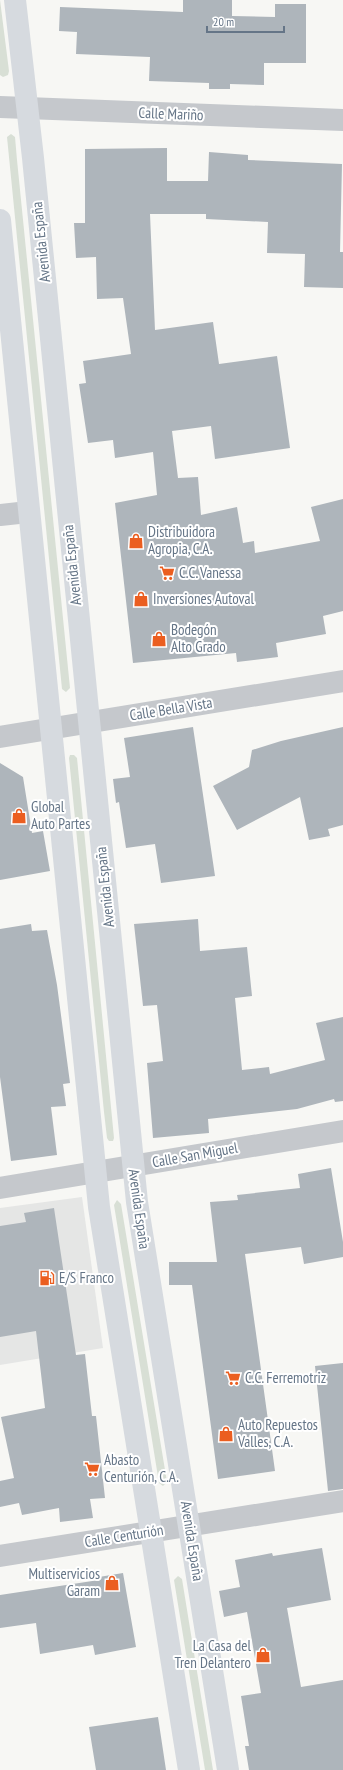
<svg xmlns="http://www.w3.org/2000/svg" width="343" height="1770" font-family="'PT Sans Narrow',sans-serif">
<rect width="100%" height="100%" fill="#f7f7f4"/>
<path fill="#e5e6e5" d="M82,1197L103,1348L0,1365V1208Z"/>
<path fill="#d8dfd5" d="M0,0L9,71L8,75L3,77L0,75Z
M11,134L15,137L17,160L70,688L66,692L62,689L7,137Z
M70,755H74L77,758L114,1138L113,1141H109L107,1138L104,1112L69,758Z
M117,1200L121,1204L167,1482L163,1486L159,1483L114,1205Z
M178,1576L182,1579L213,1770H205L174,1580Z"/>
<path fill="#aeb5bb" d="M183,0H232V16L275,17V4H306V63H264V85L230,84V89H209V83L149,81L150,57L76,54L77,32L59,31L60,7L183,12Z
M167,148V181H208L209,152L248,155V160L342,164L340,252H343V288L304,287L305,254L267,253L268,222L206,219V214H150L155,330L213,322L219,364L277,356L290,448L215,459L211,426L172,431L178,478L198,477L201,515L237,507L243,543L254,541L255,553L320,541L311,507L343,499V611L323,616L326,634L276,643L278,657L237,662L236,653L133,663L115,503L157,495L153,452L115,458L113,440L88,443L79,384L86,383L83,361L131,354L123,298L97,299L96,257L76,258L74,223H85V149Z
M193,727L215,876L161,883L155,844L126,848L119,802L116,803L113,779L130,777L124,738Z
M343,727V825L328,829L330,836L309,840L300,797L237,830L213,786L249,767L252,750L281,741Z
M0,763L23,777L32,833L43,831L50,871L0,880Z
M198,919L200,951L247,947L252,996L235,998L242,1070L269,1067L270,1074L325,1060L316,1023L343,1017V1101L335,1102L334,1099L297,1109L208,1119L209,1133L153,1138L147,1063L163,1061L157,1005L143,1006L134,924Z
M31,924L32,931L47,930L57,985L70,1083L63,1084L66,1106L51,1107L57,1155L11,1161L0,1077V929Z
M331,1168L343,1242V1257L304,1264L301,1247L245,1254L275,1471L218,1479L192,1285H169V1262H217L210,1202L238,1200L237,1195L300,1188L298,1174Z
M54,1208L76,1355L85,1354L92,1416H96L105,1498L90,1499L93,1518L60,1522L59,1508L22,1515L19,1503L0,1507V1481L14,1478L1,1417L45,1408L36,1331L0,1337V1226L26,1222L24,1213Z
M343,1363V1489L328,1491L315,1366Z
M322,1548L331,1600L287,1608L301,1687L343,1680V1770H249L245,1746H249L241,1696L261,1693L247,1612L224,1617L219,1591L240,1587L235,1560L272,1553L273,1556Z
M123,1573L136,1647L95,1655L93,1645L40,1654L36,1623L0,1628V1595L99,1580V1577Z
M158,1717L166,1770H96L89,1727Z"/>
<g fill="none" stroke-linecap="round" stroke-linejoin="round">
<path stroke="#c5c8cc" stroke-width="22" d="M0,107L343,120
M0,515L28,512
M0,737L343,681
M0,1188L343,1131
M0,1556L343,1501"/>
<path stroke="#d6dadf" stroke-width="22" d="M15,0L33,158L137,1202L228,1770
M0,220L99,1207L189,1770"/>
</g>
<defs>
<g id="shop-bare" transform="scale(1.2)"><path d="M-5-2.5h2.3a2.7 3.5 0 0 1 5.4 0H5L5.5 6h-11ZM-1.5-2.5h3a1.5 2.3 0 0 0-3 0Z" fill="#eb5e20" stroke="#fff" stroke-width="2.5" paint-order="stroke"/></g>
<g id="supermarket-bare" transform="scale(1.2)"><path d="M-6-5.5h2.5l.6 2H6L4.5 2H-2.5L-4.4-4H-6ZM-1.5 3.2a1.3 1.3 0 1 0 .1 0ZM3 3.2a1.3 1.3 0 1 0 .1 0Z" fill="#eb5e20" stroke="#fff" stroke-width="2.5" paint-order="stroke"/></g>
<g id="fuel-bare" transform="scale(1.2)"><path d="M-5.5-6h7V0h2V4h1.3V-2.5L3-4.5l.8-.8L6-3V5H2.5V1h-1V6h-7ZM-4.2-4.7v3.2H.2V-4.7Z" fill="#eb5e20" stroke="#fff" stroke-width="2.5" paint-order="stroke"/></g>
</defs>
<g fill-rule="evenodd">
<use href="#shop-bare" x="136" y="541"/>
<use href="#supermarket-bare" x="167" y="573"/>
<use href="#shop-bare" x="141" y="599"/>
<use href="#shop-bare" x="159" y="639"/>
<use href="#shop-bare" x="19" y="816"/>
<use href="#fuel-bare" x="47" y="1278"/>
<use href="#supermarket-bare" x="233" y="1378"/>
<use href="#shop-bare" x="226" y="1434"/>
<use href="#supermarket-bare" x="92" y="1469"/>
<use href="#shop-bare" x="112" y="1583"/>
<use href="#shop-bare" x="263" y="1655"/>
</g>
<g text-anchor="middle" stroke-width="4" stroke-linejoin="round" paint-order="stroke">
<g font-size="15" fill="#657587" stroke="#fff">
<text transform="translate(171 114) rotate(2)" y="5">Calle Mariño</text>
<text transform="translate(41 242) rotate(-96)" y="5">Avenida España</text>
<text transform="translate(72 565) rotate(-96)" y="5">Avenida España</text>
<text transform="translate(171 709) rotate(-9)" y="5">Calle Bella Vista</text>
<text transform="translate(105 887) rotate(-96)" y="5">Avenida España</text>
<text transform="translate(195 1155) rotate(-10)" y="5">Calle San Miguel</text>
<text transform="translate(139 1209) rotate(82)" y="5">Avenida España</text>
<text transform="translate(124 1536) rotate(-9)" y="5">Calle Centurión</text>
<text transform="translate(192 1541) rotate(81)" y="5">Avenida España</text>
</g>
<g font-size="15" fill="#657587" stroke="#fff" text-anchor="start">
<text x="148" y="537">Distribuidora<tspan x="148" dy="17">Agropia, C.A.</tspan></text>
<text x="179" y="578">C.C. Vanessa</text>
<text x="153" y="604">Inversiones Autoval</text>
<text x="171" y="635">Bodegón<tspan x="171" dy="17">Alto Grado</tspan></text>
<text x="31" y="812">Global<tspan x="31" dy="17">Auto Partes</tspan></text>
<text x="59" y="1283">E/S Franco</text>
<text x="245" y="1383">C.C. Ferremotriz</text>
<text x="238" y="1430">Auto Repuestos<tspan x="238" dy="17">Valles, C.A.</tspan></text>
<text x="104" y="1465">Abasto<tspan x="104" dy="17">Centurión, C.A.</tspan></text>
<text x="100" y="1579" text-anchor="end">Multiservicios<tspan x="100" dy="17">Garam</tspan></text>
<text x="251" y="1651" text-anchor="end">La Casa del<tspan x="251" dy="17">Tren Delantero</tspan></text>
</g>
</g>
<path d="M207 26v6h77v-6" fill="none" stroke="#657587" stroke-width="2"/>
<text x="213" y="26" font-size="12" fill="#657587" stroke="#ffffff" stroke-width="3" paint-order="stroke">20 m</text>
</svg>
